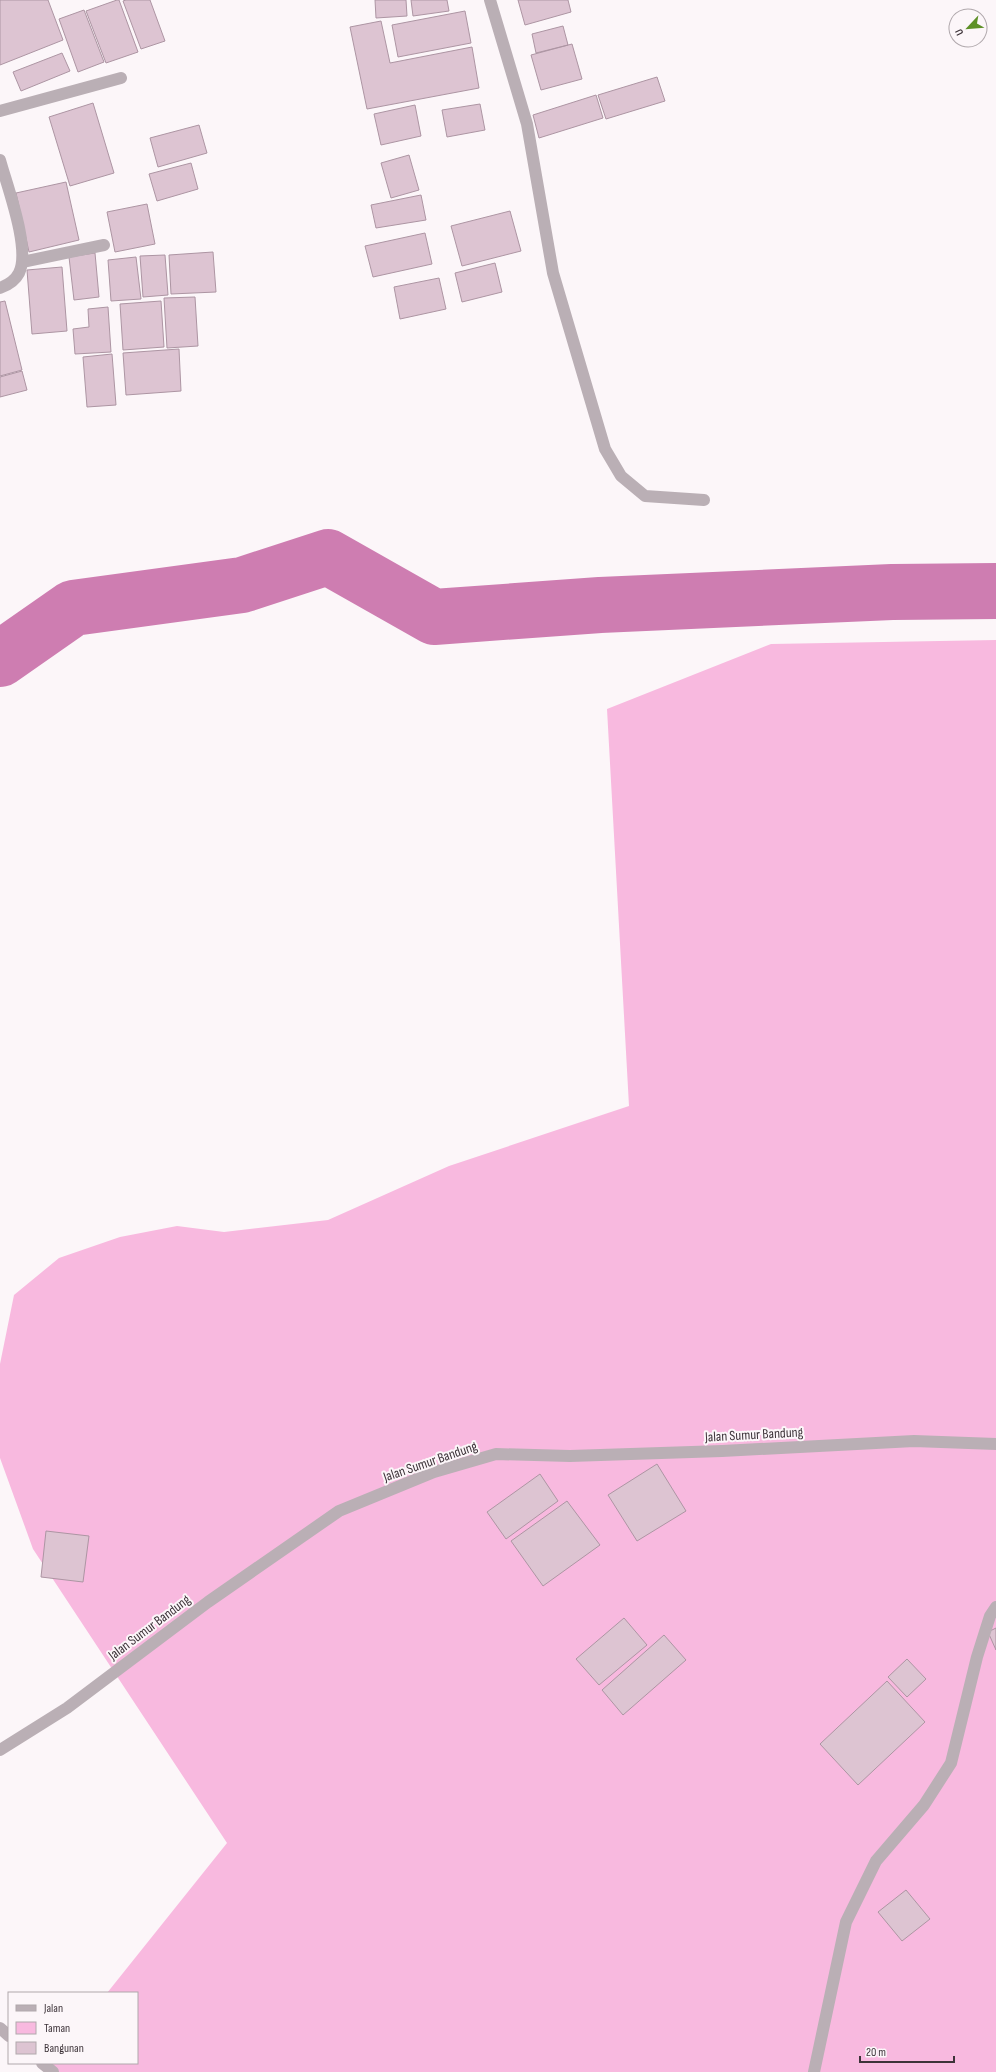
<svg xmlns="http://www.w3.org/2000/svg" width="996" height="2072" font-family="'Sofia Sans Condensed',sans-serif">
<rect width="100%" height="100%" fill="#fcf6f9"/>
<path fill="#f8b9df" d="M996,640V2072H44L51,2063H137V1993H107L227,1843L33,1549L0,1458V1364L14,1295L59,1258L120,1237L177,1226L224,1232L328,1220L449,1166L629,1106L607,709L771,644Z"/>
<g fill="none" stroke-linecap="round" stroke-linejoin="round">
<path stroke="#ce7db1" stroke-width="56" d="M0,659L73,608L242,585L328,557L434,617L600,605L892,592L996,591"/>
</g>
<path fill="#ddc4d2" stroke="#ad95a3" d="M0,0H48L63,40L0,65Z
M117,0H119L138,52L106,63L86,11Z
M126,0H150L165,41L141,49L123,1Z
M375,0H406L407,16L376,18Z
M411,0H447L449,11L413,16Z
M518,0H568L571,12L525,25Z
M84,10L104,62L78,72L59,19Z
M465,11L471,43L398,57L392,25Z
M381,21L390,63L472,47L479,88L367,109L350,27Z
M563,26L568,45L536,53L532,34Z
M572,44L582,79L541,90L531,55Z
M62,53L70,71L21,91L13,72Z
M657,77L665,101L606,119L598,95Z
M596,95L603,118L539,138L533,115Z
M93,103L114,173L70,186L49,117Z
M480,104L485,130L447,137L442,110Z
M415,105L421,136L381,145L374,114Z
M199,125L207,153L158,167L150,138Z
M409,155L419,190L391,198L381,163Z
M191,163L198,189L157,201L149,174Z
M66,182L79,240L29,252L16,193Z
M421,195L426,220L376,228L371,205Z
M147,204L155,244L115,252L107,212Z
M510,211L521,251L462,266L451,226Z
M425,233L432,264L373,277L365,246Z
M213,252L216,292L171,294L169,255Z
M95,253L99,297L74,300L69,257Z
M165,255L168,295L143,297L140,256Z
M136,257L141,299L111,301L108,260Z
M495,263L502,292L462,302L455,273Z
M62,267L67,331L32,334L27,270Z
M439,278L446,309L400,319L394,287Z
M195,297L198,346L167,348L164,298Z
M5,301L22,370L0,376V302Z
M161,301L164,347L123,350L120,304Z
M108,307L111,352L75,354L73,329L89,327L88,309Z
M179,349L181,391L126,395L123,353Z
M112,354L116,405L87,407L83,357Z
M22,371L27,390L0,397V377Z
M657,1464L686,1511L637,1541L608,1495Z
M540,1474L558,1501L506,1539L487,1512Z
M567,1501L600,1545L543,1586L511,1541Z
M46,1531L89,1536L83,1582L41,1577Z
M624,1618L647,1645L599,1685L576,1659Z
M996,1628V1650L988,1632Z
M664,1635L686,1660L623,1715L602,1690Z
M907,1659L926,1679L907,1697L888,1677Z
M887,1681L925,1722L858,1785L820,1744Z
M906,1890L930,1919L902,1941L878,1912Z"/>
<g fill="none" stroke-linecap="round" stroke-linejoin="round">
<path stroke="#baafb5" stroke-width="12" d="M490,0L527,124L553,273L605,449L621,476L645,496L704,500
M0,111L121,78
M0,160C7,186 31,249 19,273C15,281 8,285 0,288
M22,262L104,245
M0,1750L67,1708L208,1602L339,1511L434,1472L496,1454L570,1456L722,1451L914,1441L996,1444
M0,2028L9,2036
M42,2063L53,2072
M814,2072L846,1922L876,1861L924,1805L951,1763L977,1657L990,1616L996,1607"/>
</g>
<g text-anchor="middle" stroke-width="4" stroke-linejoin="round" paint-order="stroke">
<g font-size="14" fill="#3d3339" stroke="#fcf6f9">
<text transform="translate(754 1434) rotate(-3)" y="5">Jalan Sumur Bandung</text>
<text transform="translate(430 1461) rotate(-19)" y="5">Jalan Sumur Bandung</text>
<text transform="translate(149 1627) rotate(-37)" y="5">Jalan Sumur Bandung</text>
</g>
</g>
<rect x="8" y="1992" width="130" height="72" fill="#fcf6f9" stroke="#b0a8ac"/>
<rect x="16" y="2005" width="20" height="6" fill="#baafb5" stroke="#b0a8ac"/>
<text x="44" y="2012" font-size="12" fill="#3d3339">Jalan</text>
<rect x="16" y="2022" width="20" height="12" fill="#f8b9df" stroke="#b0a8ac"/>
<text x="44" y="2032" font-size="12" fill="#3d3339">Taman</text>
<rect x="16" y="2042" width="20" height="12" fill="#ddc4d2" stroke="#b0a8ac"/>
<text x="44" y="2052" font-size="12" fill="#3d3339">Bangunan</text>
<g transform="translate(968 28) rotate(244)"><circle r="19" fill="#fcf6f9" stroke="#b0a8ac"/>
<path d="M0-3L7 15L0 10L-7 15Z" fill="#5e9027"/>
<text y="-6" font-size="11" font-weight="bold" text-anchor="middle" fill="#3d3339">U</text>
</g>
<path d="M860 2056v6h94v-6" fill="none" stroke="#3d3339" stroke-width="2"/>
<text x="866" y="2056" font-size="12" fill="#3d3339" stroke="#fcf6f9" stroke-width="3" paint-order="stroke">20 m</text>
</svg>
